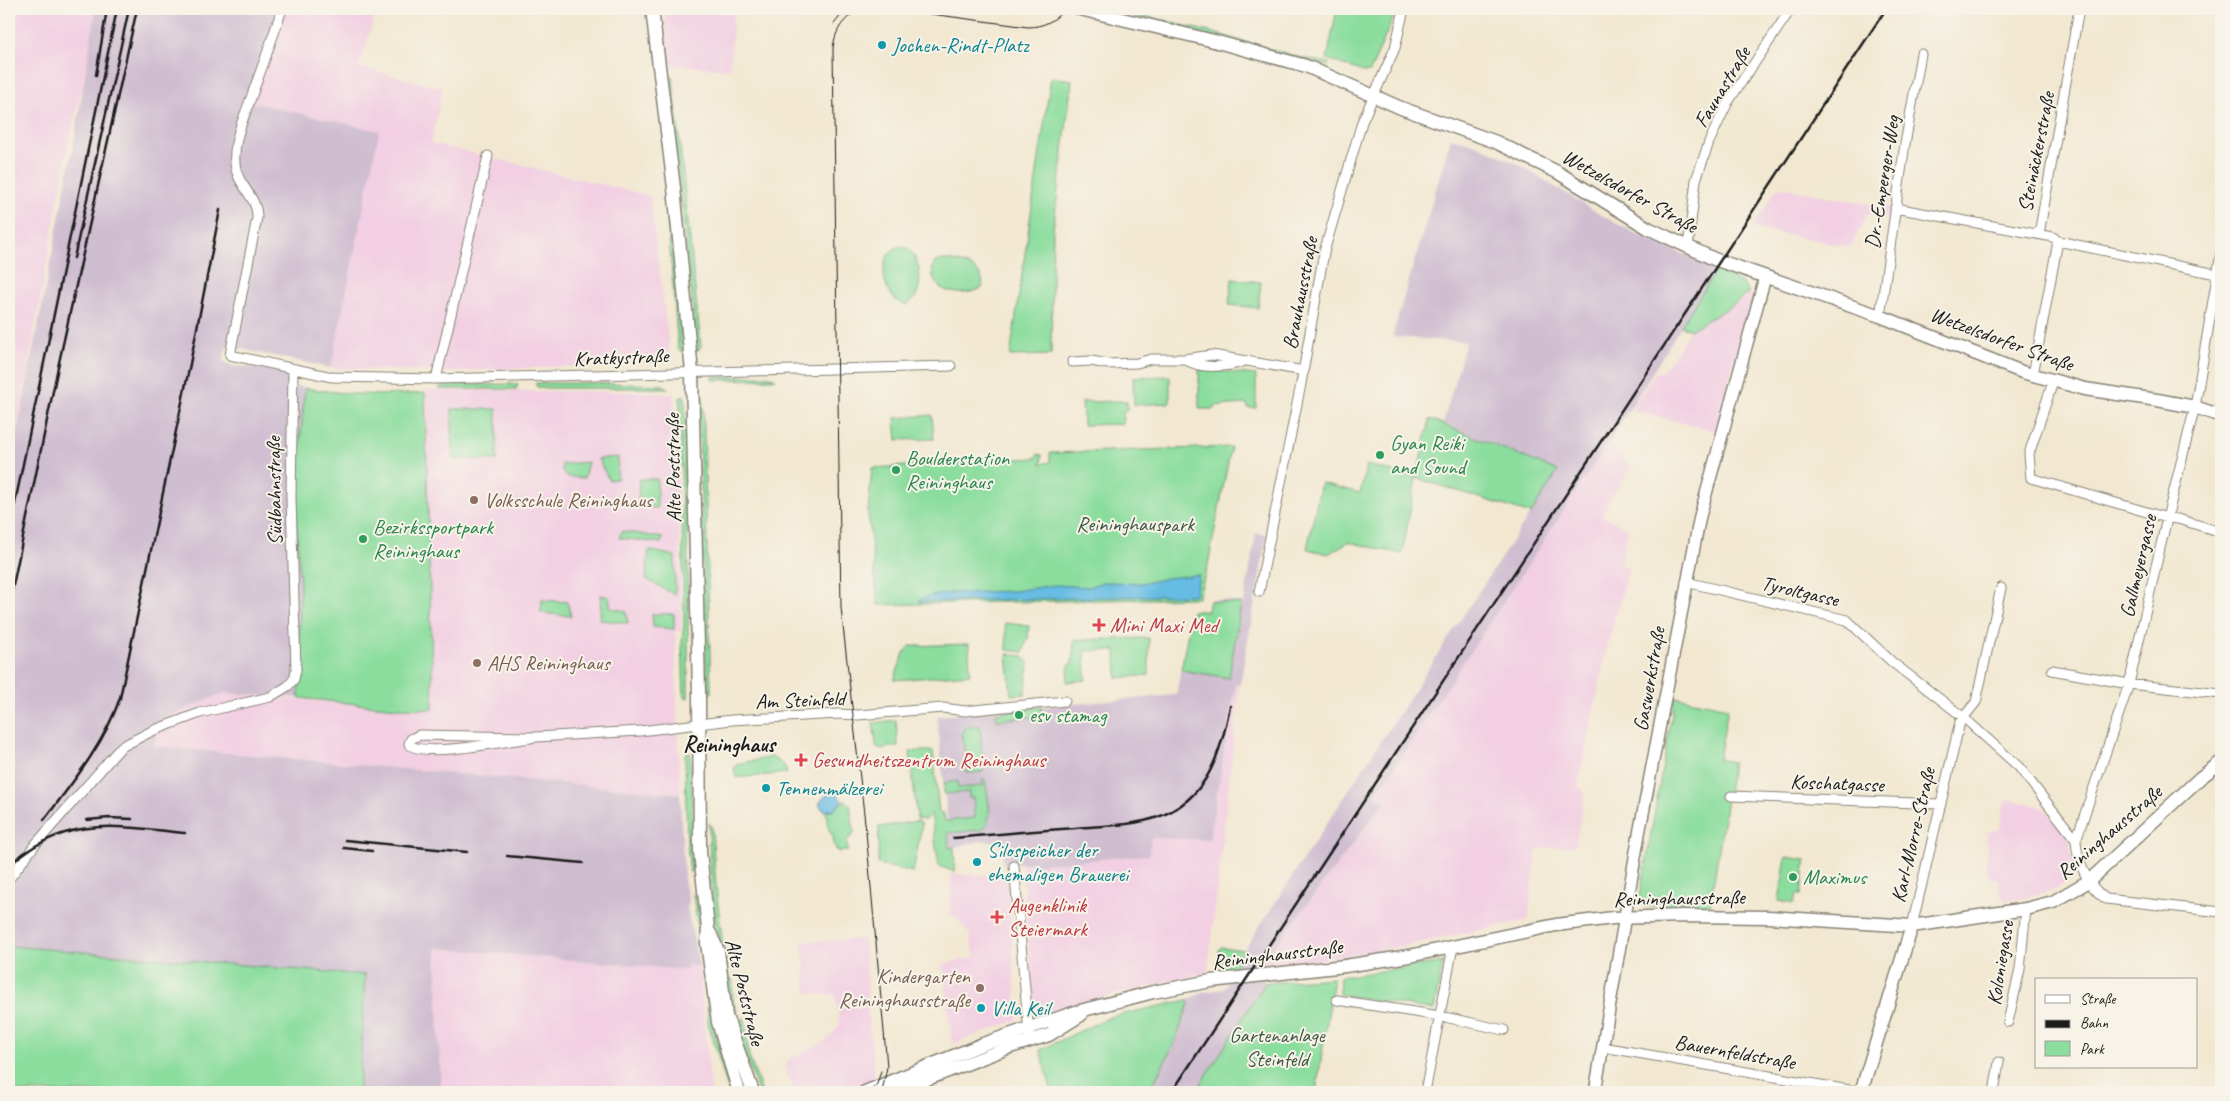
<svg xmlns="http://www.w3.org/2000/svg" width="2230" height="1101" font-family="Caveat,sans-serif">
<rect width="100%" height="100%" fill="#f7f3e8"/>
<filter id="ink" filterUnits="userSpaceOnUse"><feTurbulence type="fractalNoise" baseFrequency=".02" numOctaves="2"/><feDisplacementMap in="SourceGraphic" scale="10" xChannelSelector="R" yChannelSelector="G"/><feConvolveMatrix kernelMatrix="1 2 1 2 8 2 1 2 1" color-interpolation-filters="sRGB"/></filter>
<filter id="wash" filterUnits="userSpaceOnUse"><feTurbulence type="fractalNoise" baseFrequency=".0096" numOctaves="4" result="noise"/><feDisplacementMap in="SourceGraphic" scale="20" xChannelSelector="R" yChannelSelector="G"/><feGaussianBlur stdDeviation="1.12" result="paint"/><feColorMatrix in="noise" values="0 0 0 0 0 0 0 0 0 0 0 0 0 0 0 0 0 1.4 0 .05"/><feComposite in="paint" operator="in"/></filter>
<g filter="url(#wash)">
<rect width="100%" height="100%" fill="#f2e8d1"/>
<path fill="#f2cfe2" d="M9,9H96L84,82L70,135L9,473Z
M278,9H377L359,67L443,88L431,143L650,196L671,361L446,372L331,368L378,131L250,102Z
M664,9H734L730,69L669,65Z
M1785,188L1853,201L1891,207L1888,218L1867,214L1851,247L1752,228L1777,189Z
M1749,293L1752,294L1715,431L1631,410L1655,373L1664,371L1690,330L1733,305Z
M426,390L638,392L674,394L675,448H678V520L680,554L681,631L675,632L680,794L153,746L164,718L224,693L396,708L433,709L428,577Z
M1609,442L1633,468L1612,495L1602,516L1629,529L1620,564L1629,568L1608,644L1578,785L1585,793L1575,846L1537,849L1528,920L1393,948L1263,968L1262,963L1385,803L1376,795Z
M1236,684H1240L1208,972L1035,1014L1026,929L1022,864L1032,863L1033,865L1149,855L1151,838L1209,840Z
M2005,799L2040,806L2060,824L2068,835L2071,851L2078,871L2074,878L2051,891L2005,902L1998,885V879L1991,878L1986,871L1987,833L2000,829Z
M951,874L1012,876L1010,906L1017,1020L952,1044L943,964L975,957L970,935L957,918L950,914Z
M864,939L868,992L866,997L875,1075L864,1084L848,1092H797L787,1078L786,1061L824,1042L840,1025L835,995L807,993L802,942Z
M436,948L685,970L687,965L699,966L711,1092H441Z"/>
<path fill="#cfbdd0" d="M96,9H278L250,102L379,131L331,368L227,346L223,361L233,366L255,367L284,372L290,384L305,388L295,499L300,584L299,698L224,693L164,718L153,746L680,794L684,880L689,902L687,907L699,966L687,965L686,970L436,948L441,1092H359L365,975L9,946V473L74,143Z
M1451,138L1478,145L1520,165L1601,215L1642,237L1701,261L1708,251L1723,259L1609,442L1376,795L1385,802L1262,963L1265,983L1196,1092H1148L1175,1042L1189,1003L1187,1000L1204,992L1224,989L1244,950L1558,471L1443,423L1466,342L1392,337Z
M1256,533L1267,535L1240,684H1236L1209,840L1151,838L1149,855L1033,865L1032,863L1003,864L1002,848L995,841H980L950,848L937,716L1176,695L1192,611H1207L1210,599L1244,603Z"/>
<path fill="#8bdd9e" stroke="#547c5d" d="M1337,9H1397L1370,72H1363L1327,59Z
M1119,10L1222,35L1302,58L1329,63L1328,66L1307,62L1142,19Z
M668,75L673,77L701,347L697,351Z
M1051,77L1072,80L1053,230L1051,355L1010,356Z
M666,200L672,203L675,277L683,352L678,349Z
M902,246C923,251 927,299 905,305C878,297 877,249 902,246Z
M942,260C957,260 987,267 982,288C962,299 925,293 934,263Z
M1717,269L1744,285L1749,293L1733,305L1690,330L1681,326Z
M1232,279L1261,282L1258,308L1229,305Z
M1199,369L1256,375V408H1248L1247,404L1214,406V409H1199Z
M768,376L776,379L712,380V377Z
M1170,376V403L1134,405L1133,377Z
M536,383H593L662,385L668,388H540L536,386Z
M518,384L516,389H439L442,385Z
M305,388C349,395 381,396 425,393L433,709L396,708L299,698L300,584L295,499Z
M698,395L703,397L711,693L707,697Z
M681,396H685L688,575V698L684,696L682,643L684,623L680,399Z
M1127,401V410L1123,411V424L1083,425L1082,402Z
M452,409H497V460L452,459Z
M932,415L934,439L897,440L895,418Z
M1430,419L1558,471L1531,514L1416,478L1402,554L1348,542L1328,554L1307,549L1321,483L1360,493L1367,465L1416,478Z
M1231,447L1208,565L1198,598L878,605L868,513L872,468L1036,458L1038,454L1042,455L1041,464L1050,462V453Z
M618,457L617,479L609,480L598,459Z
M588,462L584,478L569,477L562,472V464Z
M639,479H657V508L638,507Z
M622,531L663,538L661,543L619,538Z
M649,550L675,556V595L646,579Z
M601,595L609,597L611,608L626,611L628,623L600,620Z
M542,600L567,602L571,616L541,613Z
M1210,601L1241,604L1229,678L1181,670L1192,611H1207Z
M652,614H674V629L653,627Z
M1005,623L1029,626L1028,638L1023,652L1007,650Z
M1149,638V675L1117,678L1116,650L1085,651L1086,680L1067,682L1069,665L1072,664L1074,640Z
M969,644L970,674L894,680L904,653L910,646Z
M1007,654L1023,656L1029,664L1025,694L1011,695Z
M1675,697L1728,708L1719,759L1733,762L1710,905L1645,906L1639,901Z
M1041,707L1042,716L997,720L996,713Z
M896,720L898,746L877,749L873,723Z
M980,726L983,772L967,773L962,731L966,727Z
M919,751H933L939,812L944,814L945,821L975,818L973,798H969V792L944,794V783L958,781V788L983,786L982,780H985C987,796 995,818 982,830L948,833L949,848L954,847L955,872L939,866L931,814L925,820L917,819L910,752Z
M690,753L694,866L690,873L687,844L685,757V754Z
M772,757L785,766L787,773L736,778L734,768L737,764Z
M845,800L850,805L854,833L847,841L848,851L838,852L834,845L833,836L829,830L826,812L834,809Z
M918,821L922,824L914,868L912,872L878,864L879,827Z
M709,823L712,828C715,879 719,929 729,979H732L733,1001L737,1012L733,1016C717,954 709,887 709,823Z
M1786,857L1806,860L1801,895H1796L1794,904L1779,901Z
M693,894L699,904L701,916L714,1028L733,1092H729L708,1023L706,984Z
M9,946L365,975L359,1092H9Z
M1221,947L1244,950L1232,972L1222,973L1217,971L1219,949Z
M1443,962L1434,1010L1339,994L1340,977Z
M1334,978L1316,1092H1196L1265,983Z
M1187,1000L1189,1003L1175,1042L1151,1088L1143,1084L1135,1085L1129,1092H1052L1040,1050L1110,1017Z
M743,1017L745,1020L749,1056L762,1092H758L739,1037Z"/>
<path fill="#66bce3" stroke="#416c80" d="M1199,575L1195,595L920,602L919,600L935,595L952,593L1013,591L1056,585L1089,587L1102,582L1145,583L1167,578Z
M836,792L842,801L834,809L824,811L819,805C821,798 829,792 836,792Z"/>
</g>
<g filter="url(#ink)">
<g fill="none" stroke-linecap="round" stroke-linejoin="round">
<g stroke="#878276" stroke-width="11">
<path id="minor" d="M282,9C273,37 263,65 253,92C245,116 233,138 235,163C236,185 258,196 257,218L230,355L332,377L436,379L951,366
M1895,208L2053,237L2058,241L2033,375
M2039,234L2079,9
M2058,241L2221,275
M1688,247L1696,180L1709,142L1728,102L1791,9
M2221,253L2195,407L2167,518L2129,684L2076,840C2077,862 2088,887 2106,899L2221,912
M1880,316L1905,144L1921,54
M1185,359C1200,370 1228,367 1245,361
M1072,362L1091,361L1108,364L1137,363L1151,359H1184L1212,355L1304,371
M436,379L488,156
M2053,382L2029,454L2031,478L2167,518L2178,519L2221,532
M1686,582L1847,620L1892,662L1963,717L2019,767L2076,840
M1259,592L1301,384L1324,252L1362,122L1395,48L1404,9
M2052,670L2129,684L2221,694
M536,737C514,740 422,759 409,744L411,739L419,735L536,737L640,731L732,720L838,714L858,715L943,708L965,711L1065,701
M1731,796L1941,804
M1014,866L1029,1033
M9,879L34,846L121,747L152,731L200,713L270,697L288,686L294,679L296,670L291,497L293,369
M1912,926L1960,722L1976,702L2001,588
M1337,1000L1440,1016L1504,1030
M2008,1022L2020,969L2026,909
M1603,1047L1861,1092
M1425,1092L1453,947
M1994,1092L1999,1062"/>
</g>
<g stroke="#878276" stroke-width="14">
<path id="tertiary" d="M1595,1092L1639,834L1700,516L1765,277"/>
</g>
<g stroke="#878276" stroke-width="15">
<path id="secondary" d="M652,9L674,188L692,372L699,695L700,852L708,929L707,943L718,1022L739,1092
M1080,9L1210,40L1306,66L1401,108L1496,142L1557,172L1648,228L1714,259L1880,316L2022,372L2085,389L2157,400L2195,407L2221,416
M710,933L718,951L726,1016L753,1092
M865,1092L983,1044L1076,1012L1153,992L1211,981L1345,966L1409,956L1556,925L1613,918L1683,916L1768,917L1912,926L2026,909L2053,902L2089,881L2200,778L2221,762
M894,1092L1010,1047L1049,1035L1081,1015
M1861,1092L1912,926"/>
</g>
<use href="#minor" stroke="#fff" stroke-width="9"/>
<use href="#tertiary" stroke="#fff" stroke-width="11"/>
<use href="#secondary" stroke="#fff" stroke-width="12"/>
<path stroke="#1c1c1c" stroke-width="1" d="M862,9C844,17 835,29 833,49L841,608L866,832L885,1043L887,1067L882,1092
M893,9L1028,27C1042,27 1056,21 1064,9
M834,24L846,9
M869,1092L877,1084L881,1071"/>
<path stroke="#1c1c1c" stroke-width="2.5" d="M96,75L107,9
M74,258L129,9
M9,532L117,9
M9,605L58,367L137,9
M44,820C74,781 104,744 120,698L190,364L220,210
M87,820L109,818L132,819
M953,838C994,834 1035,831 1076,828C1098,826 1122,826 1144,821C1204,808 1220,759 1230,706
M345,840L467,852
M344,848L372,851
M507,856L583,863
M9,865C67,815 115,826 185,833
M1172,1092L1886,9"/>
</g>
</g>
<g fill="#0f9aa8" stroke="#f7f3e8" stroke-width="2">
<circle cx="882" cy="45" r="5"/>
<circle cx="766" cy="788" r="5"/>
<circle cx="977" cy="862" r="5"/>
<circle cx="981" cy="1008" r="5"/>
</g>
<g fill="#2e9e5b" stroke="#f7f3e8" stroke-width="2">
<circle cx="1380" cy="455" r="5"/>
<circle cx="896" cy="470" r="5"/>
<circle cx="363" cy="539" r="5"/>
<circle cx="1019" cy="715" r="5"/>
<circle cx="1793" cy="877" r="5"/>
</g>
<g fill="#8d6e63" stroke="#f7f3e8" stroke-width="2">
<circle cx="474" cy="500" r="5"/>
<circle cx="477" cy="663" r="5"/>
<circle cx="980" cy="988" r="5"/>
</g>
<g fill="#e0444e" stroke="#f7f3e8" stroke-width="2">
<path d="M1096.5 617.5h5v5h5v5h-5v5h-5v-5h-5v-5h5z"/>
<path d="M798.5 752.5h5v5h5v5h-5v5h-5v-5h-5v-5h5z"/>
<path d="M994.5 909.5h5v5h5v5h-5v5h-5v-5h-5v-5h5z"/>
</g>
<g text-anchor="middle" stroke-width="4" stroke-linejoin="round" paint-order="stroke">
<g font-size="21" fill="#0d838f" stroke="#f7f3e8" text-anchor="start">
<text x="892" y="52">Jochen-Rindt-Platz</text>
<text x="776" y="795">Tennenmälzerei</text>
<text x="987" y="857">Silospeicher der<tspan x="987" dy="24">ehemaligen Brauerei</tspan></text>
<text x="991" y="1015">Villa Keil</text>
</g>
<g font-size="21" fill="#1c1c1c" stroke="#f7f3e8">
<text transform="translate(1722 87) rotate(-59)" y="7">Faunastraße</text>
<text transform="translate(2036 152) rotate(-79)" y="7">Steinäckerstraße</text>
<text transform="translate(1882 182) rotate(-81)" y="7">Dr.-Emperger-Weg</text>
<text transform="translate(1630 191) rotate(29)" y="7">Wetzelsdorfer Straße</text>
<text transform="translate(1300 293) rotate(-79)" y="7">Brauhausstraße</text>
<text transform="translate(2002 339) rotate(20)" y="7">Wetzelsdorfer Straße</text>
<text transform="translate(621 357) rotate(-2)" y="7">Kratkystraße</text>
<text transform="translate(673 468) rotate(-91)" y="7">Alte Poststraße</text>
<text transform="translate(274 491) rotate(-91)" y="7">Südbahnstraße</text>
<text transform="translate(2138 566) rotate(-77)" y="7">Gallmeyergasse</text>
<text transform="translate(1800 591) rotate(13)" y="7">Tyroltgasse</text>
<text transform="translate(1649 679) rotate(-80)" y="7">Gaswerkstraße</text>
<text transform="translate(800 700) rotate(-2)" y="7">Am Steinfeld</text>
<text transform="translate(1837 783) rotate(2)" y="7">Koschatgasse</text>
<text transform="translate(2109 832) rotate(-41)" y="7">Reininghausstraße</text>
<text transform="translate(1913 835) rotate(-77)" y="7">Karl-Morre-Straße</text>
<text transform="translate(1679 898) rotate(-1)" y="7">Reininghausstraße</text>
<text transform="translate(1277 954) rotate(-7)" y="7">Reininghausstraße</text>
<text transform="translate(2000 963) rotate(-81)" y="7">Koloniegasse</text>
<text transform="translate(745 992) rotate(76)" y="7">Alte Poststraße</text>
<text transform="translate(1735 1052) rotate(10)" y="7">Bauernfeldstraße</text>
</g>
<g font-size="21" fill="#27864d" stroke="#f7f3e8" text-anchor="start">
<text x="1390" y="450">Gyan Reiki<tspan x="1390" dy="24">and Sound</tspan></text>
<text x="906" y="465">Boulderstation<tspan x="906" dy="24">Reininghaus</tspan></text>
<text x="373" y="534">Bezirkssportpark<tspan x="373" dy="24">Reininghaus</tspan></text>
<text x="1029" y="722">esv stamag</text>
<text x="1803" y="884">Maximus</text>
</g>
<g font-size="21" fill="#785e54" stroke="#f7f3e8" text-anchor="start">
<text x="484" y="507">Volksschule Reininghaus</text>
<text x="487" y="670">AHS Reininghaus</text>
<text x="970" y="983" text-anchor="end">Kindergarten<tspan x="970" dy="24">Reininghausstraße</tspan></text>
</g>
<g font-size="21" fill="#3d5643" stroke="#f7f3e8">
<text x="1135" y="531">Reininghauspark</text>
<text x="1277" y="1042">Gartenanlage<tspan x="1277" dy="24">Steinfeld</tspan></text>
</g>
<g font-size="21" fill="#be3a42" stroke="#f7f3e8" text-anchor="start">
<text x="1110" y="632">Mini Maxi Med</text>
<text x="812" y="767">Gesundheitszentrum Reininghaus</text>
<text x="1008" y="912">Augenklinik<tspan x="1008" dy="24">Steiermark</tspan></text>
</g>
<g font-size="22" font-weight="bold" fill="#1c1c1c" stroke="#f7f3e8">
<text x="729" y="752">Reininghaus</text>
</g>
</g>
<rect width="2230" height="1101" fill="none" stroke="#f7f3e8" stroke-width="30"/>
<rect x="2035" y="978" width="162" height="90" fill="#f7f3e8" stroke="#9f9d96"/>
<rect x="2045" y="995" width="25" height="8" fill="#ffffff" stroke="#9f9d96"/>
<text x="2080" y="1004" font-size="15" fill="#1c1c1c">Straße</text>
<rect x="2045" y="1020" width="25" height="8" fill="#1c1c1c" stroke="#9f9d96"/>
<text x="2080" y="1028" font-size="15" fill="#1c1c1c">Bahn</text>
<rect x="2045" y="1041" width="25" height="15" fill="#8bdd9e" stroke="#9f9d96"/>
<text x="2080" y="1054" font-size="15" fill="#1c1c1c">Park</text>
</svg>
